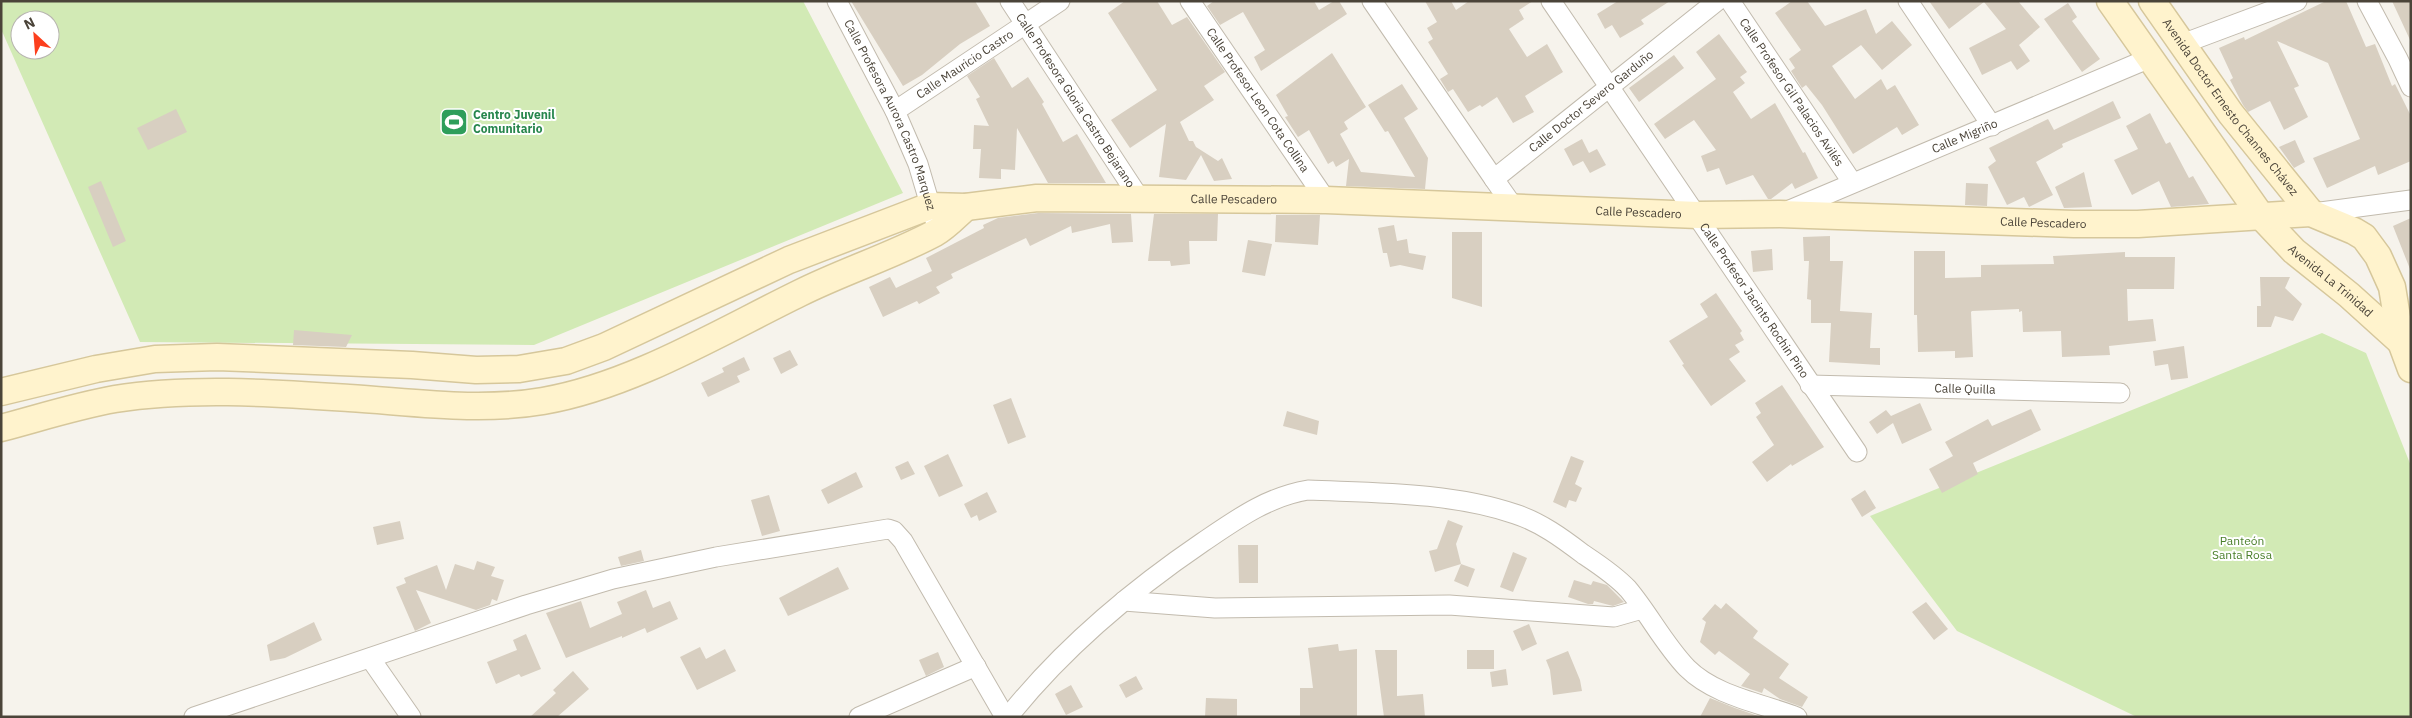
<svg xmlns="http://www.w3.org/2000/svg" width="2412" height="718" font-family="'IBM Plex Sans',sans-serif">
<rect width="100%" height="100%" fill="#f6f3ec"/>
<path fill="#d2eab5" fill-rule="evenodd" d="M1,1H803L903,193L534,345L140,342L1,29ZM20,20H50V50H20Z
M2322,333L2366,353L2411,466V717H2137L1957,631L1870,516Z"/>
<path fill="#d8cfc1" d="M851,1H975L990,26L960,44L922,75L903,86Z
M1125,1H1157L1172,25L1187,17L1225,72L1204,86L1214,100L1180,122L1189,141H1193L1196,147L1218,161L1222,158L1232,179L1214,181L1201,155L1186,180L1159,177L1166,124L1130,148L1111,120L1157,90L1108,13Z
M1214,1H1314L1319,10L1334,1H1339L1347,14L1261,71L1254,57L1265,50L1243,12L1220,25L1207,6Z
M1425,1H1451L1456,10L1469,1H1533L1519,10L1524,19L1509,29L1527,57L1547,44L1563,72L1525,96L1534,112L1513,123L1497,97L1482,107L1480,105L1468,112L1453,89L1448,92L1440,79L1448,74L1428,42L1433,39L1427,28L1437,22Z
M1618,1H1670L1641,20L1644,24L1620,38L1612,25L1605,29L1597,14Z
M1792,1H1807L1825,26L1866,9L1876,34L1892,21L1912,45L1882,70L1861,45L1832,66L1855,99L1881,79L1887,90L1895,85L1919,125L1902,135L1897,127L1853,154L1822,105L1806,85L1802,88L1791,71L1795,68L1789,59L1801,50L1775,13Z
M1929,1H2018L2040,27L2019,45L2030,61L2017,70L2011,61L1982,75L1969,48L2006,29L1984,2L1949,29Z
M2326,1H2346L2366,47L2375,44L2392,86L2395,84L2411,116V161L2378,175L2375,166L2327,188L2313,158L2360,139L2328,63L2277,41L2299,86L2294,88L2308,117L2284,130L2270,101L2248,112L2243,105L2230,80L2233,78L2219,48L2244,37L2245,40Z
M2392,1H2411V42Z
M2068,3L2077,17L2072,21L2100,59L2082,72L2044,19Z
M1719,34L1747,72L1740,77L1745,83L1733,92L1751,119L1775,103L1803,153L1805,152L1818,178L1795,189L1792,183L1771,199H1768L1753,175L1726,185L1719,168L1707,172L1701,156L1716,150L1694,120L1665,139L1654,124L1716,79L1696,52Z
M1332,53L1366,107L1344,122L1348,129L1340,134L1361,172L1415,177L1388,131L1385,132L1368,105L1402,84L1418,109L1404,118L1428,158L1425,189L1346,186L1349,159L1336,167L1333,161L1328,164L1309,130L1298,137L1285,117L1288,116L1276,95Z
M1674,55L1684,68L1639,102L1629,88Z
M994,58L1012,88L1028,77L1044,102L1042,104L1063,142L1077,134L1106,183H1048L1017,128L1015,170L1001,169V179L979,178L981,149H973L974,125L989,126L976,99L980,97L967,76Z
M2113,101L2121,118L2062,144L2063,147L2036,162L2053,195L2029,207L2024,197L2007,205L1988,167L1996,161L1989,148L2048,119L2054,130Z
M176,109L187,132L148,150L137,128Z
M2150,113L2166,144L2170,142L2189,178L2193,176L2209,204L2171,207L2159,181L2132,195L2114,160L2138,149L2126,126Z
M1582,139L1589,153L1597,149L1606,165L1590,173L1583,161L1573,166L1564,149Z
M2295,140L2305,162L2294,168L2279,147Z
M2084,172L2092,207L2064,208L2055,187Z
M101,181L126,241L113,247L88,187Z
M1966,183L1988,184L1987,206L1965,205Z
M1038,213L1131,214L1133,242L1112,243L1110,224L1072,233L1071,226L1030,246L1026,238L951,274L953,278L936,287L940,293L919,304L917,301L883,317L869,287L890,277L896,288L932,271L926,258L984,228L983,225L998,218Z
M1154,214H1218L1217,241H1189L1190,264L1171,266L1170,261H1148Z
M1276,215H1320L1318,245L1275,242Z
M2411,218V269H2410L2393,226Z
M1394,225L1397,241L1407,239L1409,253L1426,256L1423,270L1400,265L1390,267L1387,253H1383L1378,228Z
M1452,232H1482V307L1452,298Z
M1830,236V261H1843L1840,311L1872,313L1870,348H1880V365L1829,362L1831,323H1811V300L1807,299L1809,261H1804L1803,237Z
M1248,240L1272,244L1265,276L1242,272Z
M1772,249L1773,270L1753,272L1751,251Z
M1914,251H1945V278L1981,277V265L2054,264L2053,256L2125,252V257H2175L2174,289H2127L2128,321L2153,319L2156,341L2109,346L2110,355L2062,357L2061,331L2023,332L2022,311L2019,312V309L1972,311L1971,312L1973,357L1955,358V351L1918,352L1917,315H1914Z
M2260,277H2290L2285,288L2302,304L2293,321L2275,316L2271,327H2257V306H2261Z
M1716,293L1742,331L1740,333L1744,340L1735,345L1740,352L1729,359L1746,381L1711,406L1682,365L1684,364L1669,341L1708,317L1700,304Z
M294,330L352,335L346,347L293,345Z
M2184,346L2188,378L2171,380L2168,364L2155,366L2153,351Z
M790,350L798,365L781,374L773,358Z
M744,357L750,370L737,376L740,382L708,397L701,383L724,372L722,368Z
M1782,385L1824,447L1792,466L1791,464L1767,482L1752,462L1774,445L1756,417L1761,413L1755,403Z
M1011,398L1026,437L1008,444L993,405Z
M1920,403L1932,430L1902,444L1893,423L1877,434L1869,422L1886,410L1891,416Z
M2031,409L2041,430L1973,463L1978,474L1942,493L1929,469L1953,456L1945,442L1988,419L1992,426Z
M1287,411L1319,421L1317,435L1283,426Z
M948,454L963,486L939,497L924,466Z
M1571,456L1584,461L1575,484L1582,488L1576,502L1569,500L1566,508L1553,502Z
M908,461L915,474L901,480L895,467Z
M856,472L863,487L828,504L821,490Z
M1865,490L1876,508L1862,517L1851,499Z
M987,492L997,512L979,521L977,515L971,518L964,504Z
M769,495L780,531L762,536L751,500Z
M1448,520L1463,526L1456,544L1461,564L1475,569L1468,587L1454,581L1461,564L1435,572L1429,551L1437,549Z
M400,521L404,539L377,545L373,527Z
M1238,545H1258V583H1239Z
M641,550L644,561L621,566L618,557Z
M1513,552L1527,558L1513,592L1500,587Z
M477,561L495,567L491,576L504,580L497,601L492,599L490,605L476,610L416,590L431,623L415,631L396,587L406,583L404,578L437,565L446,590L455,564L474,570Z
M838,567L849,589L788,616L779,598Z
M1574,580L1591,585L1593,581L1607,585L1624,602L1613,606L1594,601L1593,604H1588L1568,597Z
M646,590L653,608L670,601L678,619L647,633L645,628L622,638V636L566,658L546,613L581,601L590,628L622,614L617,602Z
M1926,602L1948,629L1934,640L1912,612Z
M1726,603L1758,631L1753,638L1789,664L1779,678L1808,697L1802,707L1780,699L1764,688L1762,693L1741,686L1750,674L1719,651L1715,655L1700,642L1706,622L1702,619L1715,604L1721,609Z
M314,622L322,640L285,658L270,661L267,645Z
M1529,624L1537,644L1522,651L1513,631Z
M526,634L541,669L521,677L519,674L496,684L487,662L517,650L513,640Z
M1338,644L1339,651L1357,649V717L1300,716V688H1313L1308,648Z
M700,647L706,659L725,649L736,671L697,690L680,657Z
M1375,650H1397V696L1423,694L1425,717H1384Z
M1467,650H1494V669H1467Z
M1568,651L1580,680L1582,691L1553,695L1550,670L1546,660Z
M938,652L944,667L926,676L919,660Z
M1506,669L1508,685L1492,687L1490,672Z
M573,671L589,689L557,717H530L556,693L553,690Z
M1136,676L1143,689L1126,698L1119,685Z
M1071,685L1083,707L1066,715L1055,694Z
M1206,698L1237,699V717H1205Z
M1710,698L1735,708L1761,717H1700Z"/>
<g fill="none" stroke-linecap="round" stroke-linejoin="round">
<g stroke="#c2bbae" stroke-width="21">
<g id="street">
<path id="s1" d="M837,1L895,111L918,164L934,218"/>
<path id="s2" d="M1010,1L1140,199"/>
<path id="s3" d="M1190,1L1326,200"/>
<path d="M1372,1L1494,179"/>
<path id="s4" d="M1551,1L1857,452"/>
<path id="s5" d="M1730,1L1852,182"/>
<path d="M1908,1L1992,126"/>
<path d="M2367,1L2398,59L2411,87"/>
<path d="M2182,44L2297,1"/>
<path id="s6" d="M895,111L1060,1"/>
<path id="s7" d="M1515,209L1494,179L1717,1"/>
<path id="s8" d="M1785,212L2150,58"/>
<path d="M2313,213L2411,200"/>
<path id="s9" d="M1810,385L2120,393"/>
<path d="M1124,601L1215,608L1449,605L1614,617L1642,609"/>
<path d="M370,658L411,717"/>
<path d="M194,717L526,605L613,579L716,557L888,529L894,531L903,541L1005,717"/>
<path d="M859,717L976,666"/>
<path d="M1008,717C1063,648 1131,591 1203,542C1237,519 1267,497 1308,490C1374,493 1451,492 1515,514C1540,522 1562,538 1583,554C1598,564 1615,575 1628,589C1649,614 1664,644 1687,668C1715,696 1761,703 1797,717"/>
</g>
</g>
<g stroke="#d6c79b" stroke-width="29">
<g id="secondary">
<path id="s10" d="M2110,1L2261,216L2294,251L2349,295L2401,342"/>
<path id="s11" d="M2152,1L2231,114L2311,213"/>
<path id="s12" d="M1,392L96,369L155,359L217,357L412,365L476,370L519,369L566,361L604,347L789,260L930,206L966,207L1037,198L1326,200L1698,215L1780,214L2074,224H2138L2311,213L2354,231L2364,237L2378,256L2392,287L2401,342L2411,369"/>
<path d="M1,428C39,418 76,406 115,399C191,387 273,393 349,398C413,402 479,412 543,401C631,386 720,332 800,293C844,271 892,256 935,233C946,227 957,215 966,207"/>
</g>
</g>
<use href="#street" stroke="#fff" stroke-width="19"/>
<use href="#secondary" stroke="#fff3cd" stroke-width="26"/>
</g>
<defs>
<g id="stadium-square" transform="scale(1.4375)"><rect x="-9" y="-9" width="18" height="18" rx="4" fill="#2e9e5b" stroke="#fff"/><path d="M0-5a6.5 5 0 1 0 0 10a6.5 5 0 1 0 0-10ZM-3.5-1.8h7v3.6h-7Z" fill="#fff"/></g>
</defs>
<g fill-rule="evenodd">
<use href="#stadium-square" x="454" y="122"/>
</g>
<g text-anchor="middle" stroke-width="4" stroke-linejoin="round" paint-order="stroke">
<g font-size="12" fill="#4b4439" stroke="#fff">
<text dy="4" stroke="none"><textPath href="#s6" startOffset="84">Calle Mauricio Castro</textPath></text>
<text dy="4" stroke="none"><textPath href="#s5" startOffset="110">Calle Profesor Gil Palacios Avilés</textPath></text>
<text dy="4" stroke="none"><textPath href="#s2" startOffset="119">Calle Profesora Gloria Castro Bejarano</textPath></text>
<text dy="4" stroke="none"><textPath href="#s3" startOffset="120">Calle Profesor Leon Cota Collina</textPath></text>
<text dy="4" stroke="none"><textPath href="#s7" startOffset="161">Calle Doctor Severo Garduño</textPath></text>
<text dy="4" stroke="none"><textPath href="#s11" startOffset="132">Avenida Doctor Ernesto Channes Chávez</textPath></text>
<text dy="4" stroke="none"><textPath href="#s1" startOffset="126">Calle Profesora Aurora Castro Marquez</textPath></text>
<text dy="4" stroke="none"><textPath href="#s8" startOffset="195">Calle Migriño</textPath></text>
<text dy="4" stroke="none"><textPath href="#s12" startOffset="1270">Calle Pescadero</textPath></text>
<text dy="4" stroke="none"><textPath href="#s12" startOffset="1675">Calle Pescadero</textPath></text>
<text dy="4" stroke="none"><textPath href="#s12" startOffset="2080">Calle Pescadero</textPath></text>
<text dy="4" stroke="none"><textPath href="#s10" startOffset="358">Avenida La Trinidad</textPath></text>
<text dy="4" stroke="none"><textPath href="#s4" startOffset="362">Calle Profesor Jacinto Rochin Pino</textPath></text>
<text dy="4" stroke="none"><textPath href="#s9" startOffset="155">Calle Quilla</textPath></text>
</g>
<g font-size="12" font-weight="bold" fill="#27864d" stroke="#fff" text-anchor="start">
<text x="473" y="119">Centro Juvenil<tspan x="473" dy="14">Comunitario</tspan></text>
</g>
<g font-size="12" fill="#4a7f2a" stroke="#fff">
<text x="2242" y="545">Panteón<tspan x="2242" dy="14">Santa Rosa</tspan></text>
</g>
</g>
<rect width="2412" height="718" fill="none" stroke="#4b4439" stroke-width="5"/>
<g transform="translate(35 35) rotate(334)"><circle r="24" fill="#ffffff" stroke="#b7b4b0"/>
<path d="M0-4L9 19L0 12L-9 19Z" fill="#fc3f1d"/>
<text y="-8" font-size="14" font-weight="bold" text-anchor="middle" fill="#4b4439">N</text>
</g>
</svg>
